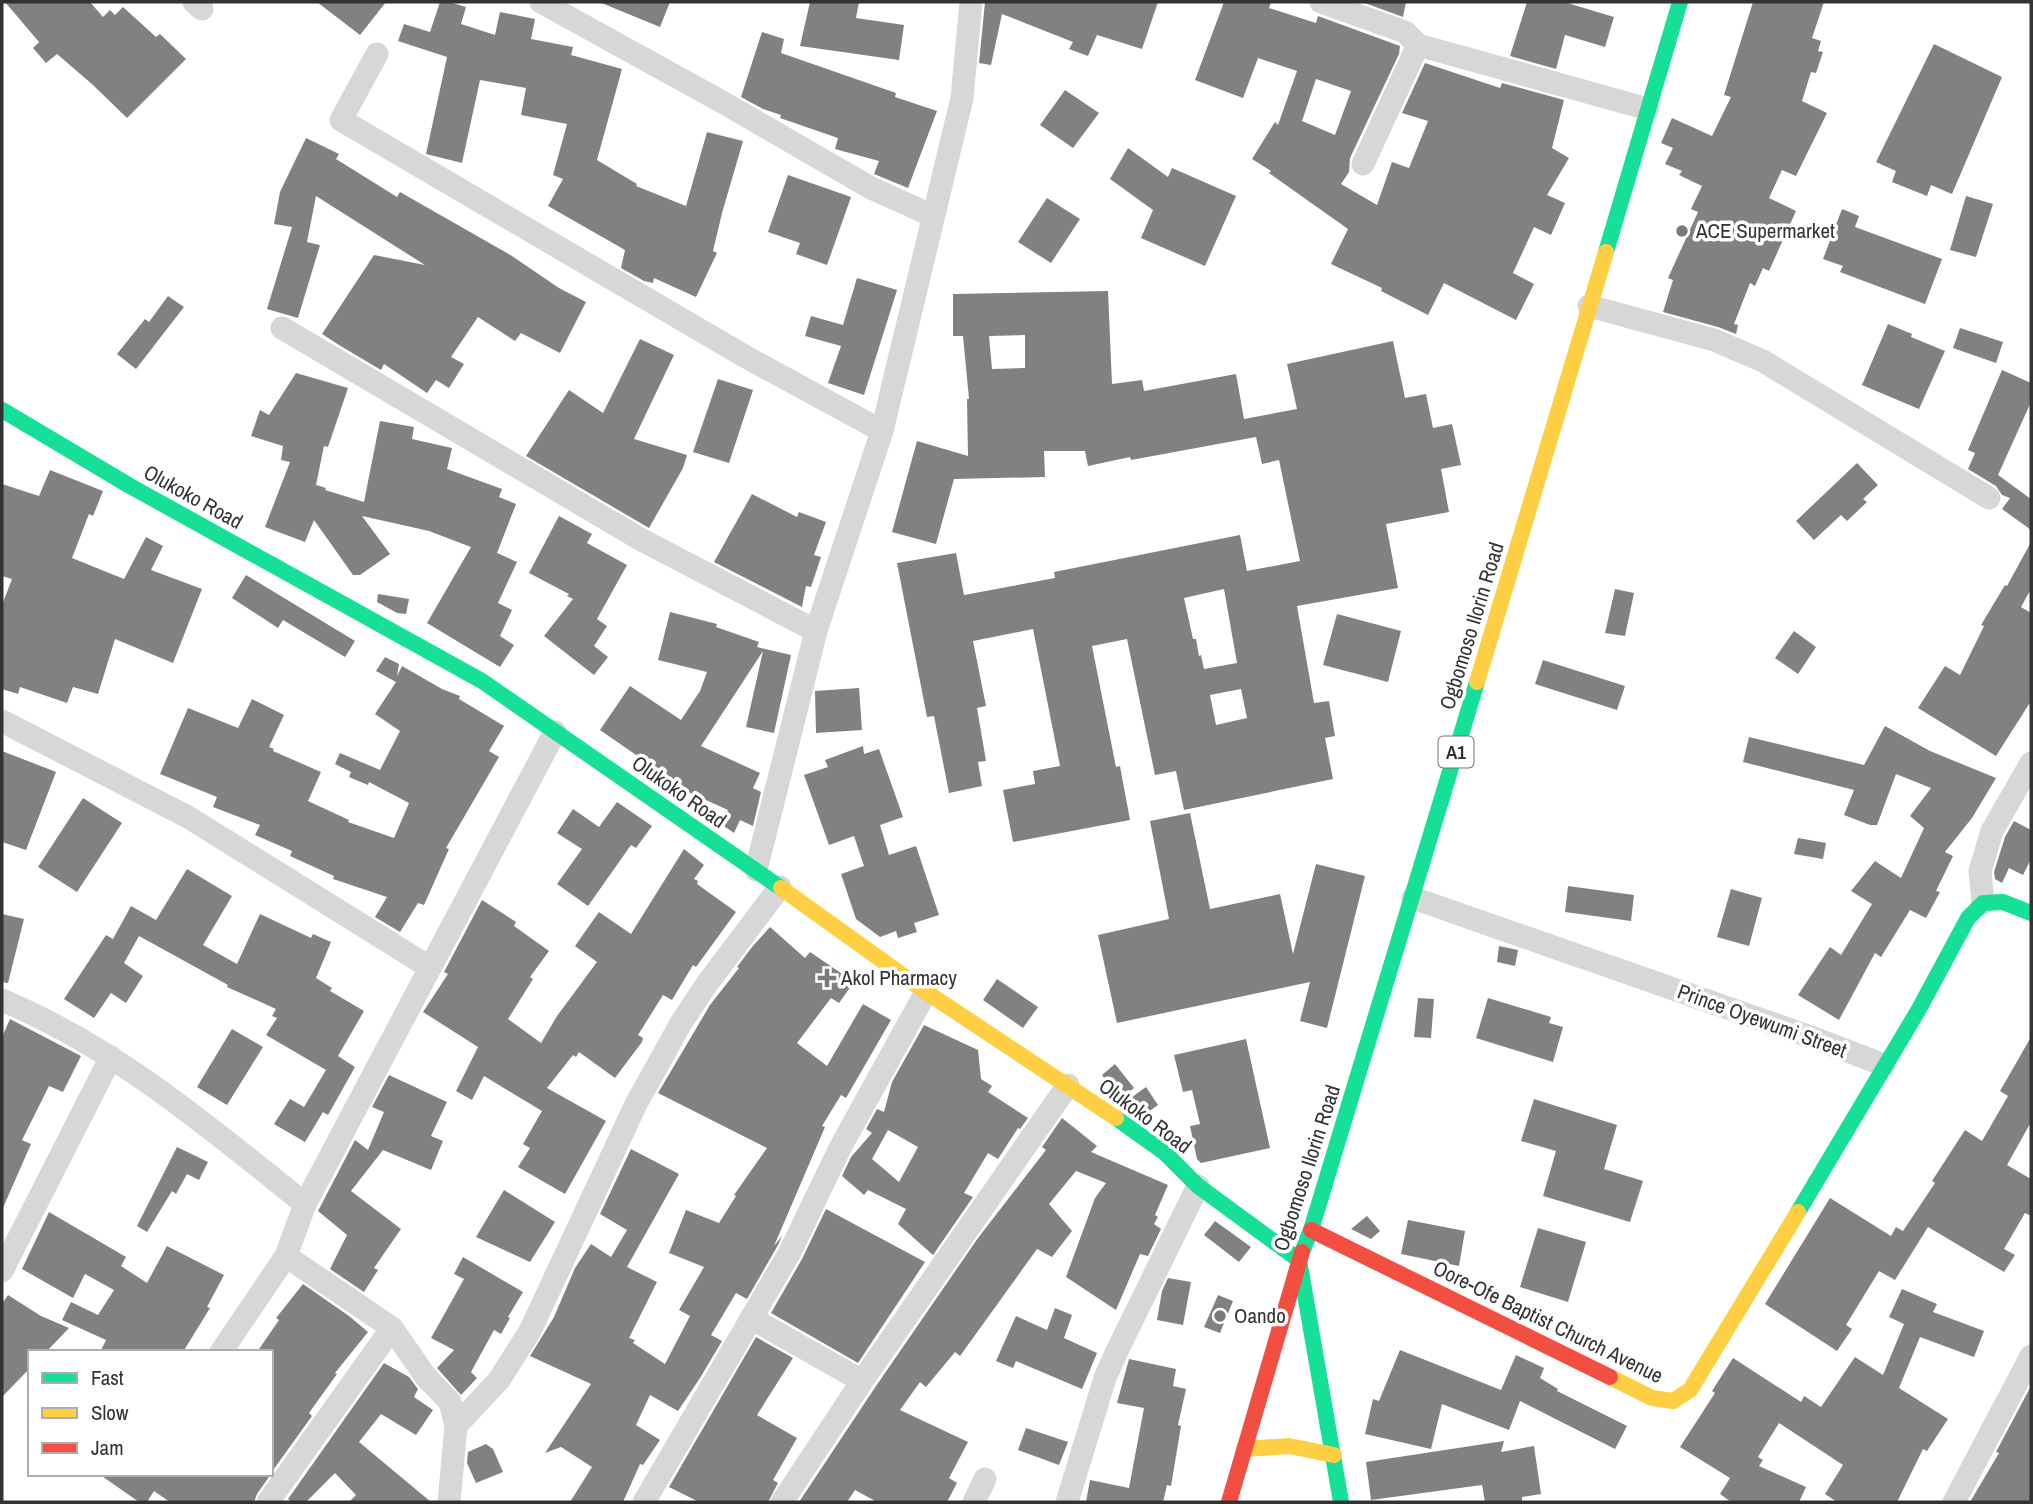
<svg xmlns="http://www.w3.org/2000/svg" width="2033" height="1504" font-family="'Archivo Narrow',sans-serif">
<rect width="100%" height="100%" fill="#fff"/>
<path fill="#818181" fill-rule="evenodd" d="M5,2H90L103,17L110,10L115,15L123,7L156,37L160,34L186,59L127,118L93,85L57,54L46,63L33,48L39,42Z
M317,2H386L360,35Z
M440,2H449L466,7L461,24L495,35L500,12L535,19L531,39L573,47L571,55L622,69L597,160L637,184L636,186L686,206L707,132L743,141L722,213L713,251L717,253L696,297L654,278L653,283L644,281L621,268L625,250L548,206L563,179L553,175L567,124L521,115L526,88L480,80L462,163L426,154L447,57L398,41L404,24L430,32Z
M599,2H670L660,27Z
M810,2H859L856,18L904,25L899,60L800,46Z
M985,2H1158L1142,49L1097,35L1088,56L1069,49L1073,42L1002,14L991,65L979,63Z
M1224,2H1271L1269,8L1316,23L1318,16L1400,46L1399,54L1350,158L1349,172L1341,184L1377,205L1392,162L1409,168L1428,121L1402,113L1425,63L1500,88L1502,83L1564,100L1552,148L1569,158L1547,195L1565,203L1551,235L1534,227L1513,273L1534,284L1516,320L1444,283L1428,315L1381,291L1382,288L1331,264L1348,229L1269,173L1271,171L1252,159L1275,122L1278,125L1297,71L1258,58L1243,98L1195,80ZM1316,79L1351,91L1335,135L1302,121Z
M1362,2H1406L1403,17Z
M1527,2H1564L1614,17L1605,47L1565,35L1556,69L1510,56Z
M1753,2H1824L1812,38L1821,41L1818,51L1823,52L1816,73L1811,72L1802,101L1827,113L1796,176L1782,170L1769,198L1796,211L1769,271L1763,268L1755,286L1750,283L1734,324L1738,325L1736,334L1718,327L1663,312L1673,280L1668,278L1698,212L1691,209L1702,186L1679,175L1682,171L1665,164L1673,148L1661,143L1672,118L1712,136L1731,97L1724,95Z
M762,32L784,39L781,53L896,93L895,97L937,111L908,188L874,174L879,161L835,149L838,138L780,118L781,115L763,109L741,97Z
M1934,44L2002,77L1952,194L1931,185L1927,196L1892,182L1896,171L1876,162Z
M1065,90L1099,113L1073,148L1040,125Z
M306,138L339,154L336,159L397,197L400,192L512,256L559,288L586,302L560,353L521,333L515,341L478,317L451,357L464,364L449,388L436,380L427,393L384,364L381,370L339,345L322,334L374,255L425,265L316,196L307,242L320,245L298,318L267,309L292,227L274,224L280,192Z
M1128,148L1168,177L1172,168L1236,196L1205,266L1141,238L1153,210L1110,179Z
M788,175L851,197L827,265L796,254L800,243L768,232Z
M1966,196L1993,204L1976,257L1950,250Z
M1047,198L1080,219L1051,263L1018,242Z
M1842,209L1859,216L1855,227L1942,259L1925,304L1840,272L1843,266L1823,259Z
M857,278L897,290L864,395L828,383L841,346L805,336L811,316L843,325Z
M1108,291L1112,384L1142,380L1144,391L1236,374L1244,419L1297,409L1287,364L1393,341L1405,398L1426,394L1433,428L1452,424L1461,465L1441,469L1449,512L1386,524L1398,588L1297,606L1314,703L1329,701L1335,736L1325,738L1333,779L1184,810L1176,771L1155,775L1127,639L1092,646L1116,767L1120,766L1130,820L1013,842L1003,790L1035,784L1033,771L1060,766L1033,629L973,641L986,706L977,708L986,761L978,762L982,786L949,793L934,716L927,717L897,563L956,553L964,595L1055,578L1054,572L1240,535L1247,571L1300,561L1279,460L1262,464L1256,437L1131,460L1130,457L1088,466L1085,451H1044L1045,477L954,479L936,544L892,532L917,441L968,456L967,399H969L963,336H953V294ZM1025,335V368L992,369L989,336ZM1224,589L1237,663L1204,669L1201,655L1199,656L1196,639H1193L1184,598ZM1241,689L1247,718L1216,725L1210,695Z
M168,296L184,307L136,369L117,354L145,319L149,322Z
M1888,324L1912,334L1911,337L1945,351L1919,409L1862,385Z
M1960,328L2003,342L1996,363L1953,348Z
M640,339L674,355L634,439L687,455L683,468L649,528L526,456L569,390L603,413Z
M2002,370L2031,383V402L1998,475L2031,499V530L2002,509L2010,498L2002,495L1996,486L1968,469L1975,453L1968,450Z
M296,373L348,388L328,447L324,446L316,485L326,488L325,490L364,502L380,421L414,427L412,439L452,448L447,469L502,489L499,497L516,504L497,553L517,562L498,603L512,610L500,636L514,645L500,667L427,623L471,547L429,531L362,516L390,554L360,575H353L314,520L305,542L265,527L290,462L281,460L283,446L251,436L260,410L269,415Z
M718,379L753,390L729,463L693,452Z
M1857,463L1878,485L1863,499L1867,502L1847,521L1841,515L1814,540L1796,521Z
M50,470L103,491L93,516L89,514L72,558L124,579L146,537L163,546L151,570L202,589L173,663L115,639L98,694L73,687L67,703L20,687L18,694L2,689V605L12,579L2,576V484L39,496Z
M752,494L797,517L799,512L826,522L814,555L821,557L811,587L806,586L802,607L714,562Z
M559,516L592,534L587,543L627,565L597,619L607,626L594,646L608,657L594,675L544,636L573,599L567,596L569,594L529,573Z
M2031,542V589L2021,607L2031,613V701L1996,756L1918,708L1945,666L1960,675L1984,626L1981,625L2005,585L2007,586Z
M246,575L355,641L345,657L283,620L278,628L232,598Z
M1615,589L1634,593L1625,636L1605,633Z
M378,594L409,599L406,614L397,613L377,602Z
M670,612L717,624L716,627L759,642L757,647L791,655L774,733L746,727L763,651L701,746L760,773L753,788L761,792L753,826L740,820L734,833L721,824L728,810L675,786L673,789L647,773L652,766L600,730L630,686L681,720L700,691L707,672L658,660Z
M1337,614L1401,631L1388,682L1323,665Z
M1794,631L1816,647L1798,674L1775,658Z
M385,657L399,664L397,676L402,666L442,689L460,696L459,699L504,726L489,751L499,757L446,848L449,849L424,905L418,903L400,932L375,917L387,897L333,879L334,876L290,856L292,851L255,835L260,825L213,807L217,797L160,774L188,708L238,728L252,699L284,715L269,747L274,749L273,751L321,772L308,801L349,820L348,822L394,838L409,803L369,782L368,785L349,777L351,772L335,764L340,753L380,770L400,731L375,714L396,682L376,671Z
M1543,660L1625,686L1617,710L1535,684Z
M859,688L862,730L816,733L815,691Z
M1885,726L1930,751L1996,778L1972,818L1945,852L1953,856L1936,891L1940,892L1926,918L1910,910L1881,957L1875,953L1839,1020L1798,995L1830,947L1841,955L1872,904L1851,891L1875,861L1901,878L1924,828L1910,816L1931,788L1896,774L1877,825H1870L1844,815L1854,790L1743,762L1749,737L1864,765Z
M863,746L864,754L879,749L903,817L880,825L889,855L916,846L939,915L914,923L917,932L898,938L896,931L880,937L856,919L841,874L864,866L854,836L829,845L804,775L828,767L825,760Z
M2,751L56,772L26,850L2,842Z
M83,798L122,823L77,892L38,867Z
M617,802L652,826L636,848L631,845L588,906L557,884L582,849L557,833L573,809L599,827Z
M1190,813L1210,909L1280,894L1293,954L1316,864L1365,876L1327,1028L1300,1021L1310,982L1117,1023L1098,935L1169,919L1150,821Z
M2014,821L2031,830V859L2023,875L2009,868L2002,883L1995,879L1994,872L2005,837Z
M1798,838L1826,843L1823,859L1794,854Z
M684,849L704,865L694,879L698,881L697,884L736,912L696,967L693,965L672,1000L663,995L638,1035L643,1038L642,1042L615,1078L579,1052L576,1057L573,1055L547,1088L606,1121L565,1194L518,1167L530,1148L523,1144L542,1111L484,1076L472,1100L456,1091L478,1047L423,1012L448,974L444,972L482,900L516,922L514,926L549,951L530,977L533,979L508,1019L541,1043L557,1016L597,962L575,946L599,912L631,934Z
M187,869L232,896L203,945L237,964L260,914L311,938L313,934L331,942L316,978L332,988L330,991L364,1011L338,1056L355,1067L328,1115L323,1112L305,1142L274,1124L290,1099L304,1107L326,1070L266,1035L277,1018L272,1016L276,1009L227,987L228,985L139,936L124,963L143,976L126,1003L111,993L94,1018L64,999L106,935L113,939L131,906L156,920Z
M1568,886L1634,895L1631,921L1565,912Z
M1731,889L1762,898L1749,946L1717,937Z
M2,914L24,919L8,983L2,982Z
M770,927L805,958L810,952L854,982L839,1003L831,998L797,1043L827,1066L863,1004L891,1020L846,1098L841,1095L822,1126L825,1127L774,1246L782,1236L778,1245L747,1299L736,1293L711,1335L722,1341L700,1378L678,1411L650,1395L636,1425L660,1440L643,1465L640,1464L623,1502H570L592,1467L561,1447L545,1453L591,1384L530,1356L554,1317L575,1268L591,1244L611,1257L627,1230L600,1214L631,1149L679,1174L627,1267L657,1282L629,1338L635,1340L633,1343L665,1364L690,1316L679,1310L704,1267L669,1253L686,1210L719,1223L736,1196L734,1195L767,1148L658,1093L710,1005L739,968L737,967L752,947Z
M1499,946L1518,950L1515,966L1497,962Z
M997,979L1038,1007L1023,1028L983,1000Z
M1418,998L1434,999L1431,1038L1414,1037Z
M1488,998L1551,1017L1549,1023L1563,1027L1553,1062L1476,1038Z
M10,1019L81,1056L63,1092L49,1086L22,1140L31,1144L2,1210V1037Z
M924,1025L978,1050L981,1079L992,1086L988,1092L1028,1118L1020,1129L1018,1128L998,1159L988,1153L964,1193L973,1197L933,1255L898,1224L906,1209L868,1190L864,1195L842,1176L851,1157L872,1133L866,1129L877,1109L884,1112L892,1082ZM888,1130L918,1147L899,1182L872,1159Z
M232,1029L263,1047L227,1105L197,1087Z
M2031,1037V1122L2007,1165L2031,1179V1216L2025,1213L2004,1249L2015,1255L2004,1272L1928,1227L1895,1280L1879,1271L1846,1325L1852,1329L1837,1351L1765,1304L1830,1198L1891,1236L1896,1227L1903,1231L1935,1183L1932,1181L1965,1130L1982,1141L2008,1096L2000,1091Z
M1246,1039L1270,1148L1201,1163L1197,1159L1190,1126L1200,1124L1192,1090L1183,1092L1174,1055Z
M1115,1064L1134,1088L1120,1099L1102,1075Z
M389,1075L447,1102L431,1136L443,1141L431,1170L383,1150L351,1191L401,1229L374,1268L378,1270L364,1292L330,1269L347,1235L318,1211L355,1140L368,1150L384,1112L372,1107Z
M1146,1087L1158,1105L1144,1115L1132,1097Z
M1534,1099L1617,1125L1604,1169L1643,1181L1630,1222L1543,1196L1556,1151L1521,1141Z
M1062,1118L1097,1146L1091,1152L1168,1185L1155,1215L1158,1217L1154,1224L1161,1229L1148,1256L1140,1254L1116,1310L1066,1277L1095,1198L1106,1183L1076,1171L1049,1204L1072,1231L1052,1257L1037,1249L960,1356L955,1352L926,1387L920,1382L900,1410L968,1442L949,1478L957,1483L947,1502H877L855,1490L847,1502H799L874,1389L978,1238L1046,1150L1042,1147Z
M177,1147L208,1162L199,1180L187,1174L176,1194L172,1191L147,1232L137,1226Z
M504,1190L555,1222L530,1262L476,1237Z
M826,1209L925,1262L858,1363L771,1313L802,1259Z
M49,1212L126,1257L121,1266L147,1283L167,1246L224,1275L207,1307L210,1308L183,1352H100L106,1340L62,1320L71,1302L98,1315L114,1290L85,1274L73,1298L22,1269Z
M1367,1216L1380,1231L1371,1239L1351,1229Z
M1408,1220L1465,1231L1459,1266L1401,1254Z
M1215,1221L1251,1247L1239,1262L1204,1235Z
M1538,1228L1586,1242L1568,1302L1520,1287Z
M463,1257L523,1292L508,1317L510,1318L501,1334L494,1330L471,1372L477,1378L461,1395L437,1368L454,1350L431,1338L464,1279L454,1274Z
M1168,1278L1191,1282L1183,1325L1157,1320L1162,1291Z
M303,1284L349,1316L368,1332L335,1373L337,1374L309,1413L312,1416L271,1473V1352H257L279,1320L276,1318Z
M1902,1289L1937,1304L1933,1312L1984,1331L1974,1357L1920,1337L1899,1388L1948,1419L1927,1451L1923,1449L1897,1502H1837L1825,1494L1843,1465L1779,1423L1758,1457L1763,1460L1759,1466L1806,1487L1799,1502H1731L1720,1494L1730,1478L1680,1447L1715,1393L1712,1391L1733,1358L1801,1402L1804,1396L1821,1407L1855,1357L1883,1375L1904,1324L1889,1317Z
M8,1295L41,1316L69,1328L46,1352H30V1368L2,1397V1304Z
M1218,1295L1233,1301L1220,1333L1204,1327Z
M1055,1308L1072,1315L1064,1338L1097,1353L1082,1389L1016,1361L1013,1368L996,1361L1016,1316L1047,1330Z
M756,1337L793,1358L757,1415L797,1438L773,1480L778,1483L768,1502H699L669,1487Z
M1400,1350L1501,1390L1516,1355L1544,1368L1540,1378L1558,1389L1557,1391L1627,1426L1615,1449L1520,1401L1509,1430L1442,1404L1431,1449L1365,1434L1373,1399L1379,1401Z
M1129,1359L1176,1369L1173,1386L1186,1389L1178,1425L1181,1426L1171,1486L1167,1485L1163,1502H1086L1090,1480L1129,1488L1144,1408L1117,1403Z
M384,1363L409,1377L418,1389L414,1397L433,1410L416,1435L381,1414L359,1442L431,1502H349L356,1495L335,1473L306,1502H292L288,1499Z
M2031,1386V1502H1970L1999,1453L1996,1452Z
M1026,1428L1068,1442L1059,1465L1018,1450Z
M1504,1441L1501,1452L1534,1446L1541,1494L1522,1497V1502H1485L1482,1485L1371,1500L1366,1462Z
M486,1444L493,1449L503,1472L476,1483L467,1463L468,1452Z
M99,1474H271L257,1494L254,1502H170L154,1491L147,1502H139Z"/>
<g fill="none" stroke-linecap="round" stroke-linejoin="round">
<path stroke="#d7d7d7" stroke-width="23" d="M194,2L202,9
M541,2L724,103L871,188L933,216
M1321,2L1405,32L1418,45L1648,109
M377,54L341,120L746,357L882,431
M1363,164L1418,45
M1589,306L1714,340L1763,361L1989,498
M282,328L640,539L816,631
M2,721L188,817L429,967
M756,870L816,631L882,431L962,98L971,2
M1413,898L1811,1037L1884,1065
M1983,903L1980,871L1992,831L2031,763
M2,1000C116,1048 209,1127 305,1204
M286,1256L392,1328L426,1377L450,1402L456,1426L449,1502
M2,1271L111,1057
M751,1318L862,1381
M221,1352L286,1256L305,1204L555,732
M456,1426L499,1380L530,1331L636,1104L681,1023L706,985L780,887
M268,1502L392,1328
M644,1502L790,1252L840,1148L926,992
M782,1502L862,1381L1068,1085
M974,1502L985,1479
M1067,1502L1105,1378L1117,1351L1198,1186
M1954,1502L2031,1356"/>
<path stroke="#16e098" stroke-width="16" d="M1606,252L1680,2
M2,410L130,486L482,681L781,888
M1116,1118L1165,1153L1198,1186L1299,1260L1341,1502
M1798,1212L1919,1009L1968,918L1983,903L2003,902L2031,913
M1302,1252L1311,1230L1477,682"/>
<path stroke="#ffcf43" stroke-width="16" d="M1477,682L1606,252
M781,888L926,992L1116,1118
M1610,1377L1652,1398L1673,1401L1690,1390L1798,1212
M1244,1449L1289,1446L1334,1455"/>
<path stroke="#f24e42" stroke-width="16" d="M1311,1230L1610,1377
M1229,1502L1302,1252"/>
</g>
<g fill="#7a7a7a" stroke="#fff" stroke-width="2.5">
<circle cx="1682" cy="231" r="7"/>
<path d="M823.5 967.5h7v7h7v7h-7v7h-7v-7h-7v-7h7z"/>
<circle cx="1220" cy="1316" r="7"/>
</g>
<g text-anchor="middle" stroke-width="7" stroke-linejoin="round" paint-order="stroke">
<rect fill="#fff" stroke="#707070" stroke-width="2" x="1438.5" y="736.5" width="35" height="31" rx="5"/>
<g font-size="19" font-weight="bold" fill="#333">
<text x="1456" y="759">A1</text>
</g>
<g font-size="21" fill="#333" stroke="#fff" text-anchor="start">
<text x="1696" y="238">ACE Supermarket</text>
<text x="841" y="985">Akol Pharmacy</text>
<text x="1234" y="1323">Oando</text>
</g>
<g font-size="21" fill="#333" stroke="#fff">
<text transform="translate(193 497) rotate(29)" y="7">Olukoko Road</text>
<text transform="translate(1472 626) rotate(-73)" y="7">Ogbomoso Ilorin Road</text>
<text transform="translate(679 792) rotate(35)" y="7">Olukoko Road</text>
<text transform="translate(1762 1021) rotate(20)" y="7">Prince Oyewumi Street</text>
<text transform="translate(1145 1116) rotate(37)" y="7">Olukoko Road</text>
<text transform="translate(1307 1168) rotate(-72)" y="7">Ogbomoso Ilorin Road</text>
<text transform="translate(1548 1322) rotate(26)" y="7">Oore-Ofe Baptist Church Avenue</text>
</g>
</g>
<rect width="2033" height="1504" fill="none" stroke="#333333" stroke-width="7"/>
<rect x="28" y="1350" width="245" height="126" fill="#ffffff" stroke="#adadad" stroke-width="2"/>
<rect x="42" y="1373" width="35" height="10" fill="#16e098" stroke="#adadad" stroke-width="2"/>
<text x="91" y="1385" font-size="21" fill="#333333">Fast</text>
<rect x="42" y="1408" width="35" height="10" fill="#ffcf43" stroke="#adadad" stroke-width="2"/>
<text x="91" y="1420" font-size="21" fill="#333333">Slow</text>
<rect x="42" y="1443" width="35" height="10" fill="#f24e42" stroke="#adadad" stroke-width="2"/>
<text x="91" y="1455" font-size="21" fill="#333333">Jam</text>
</svg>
